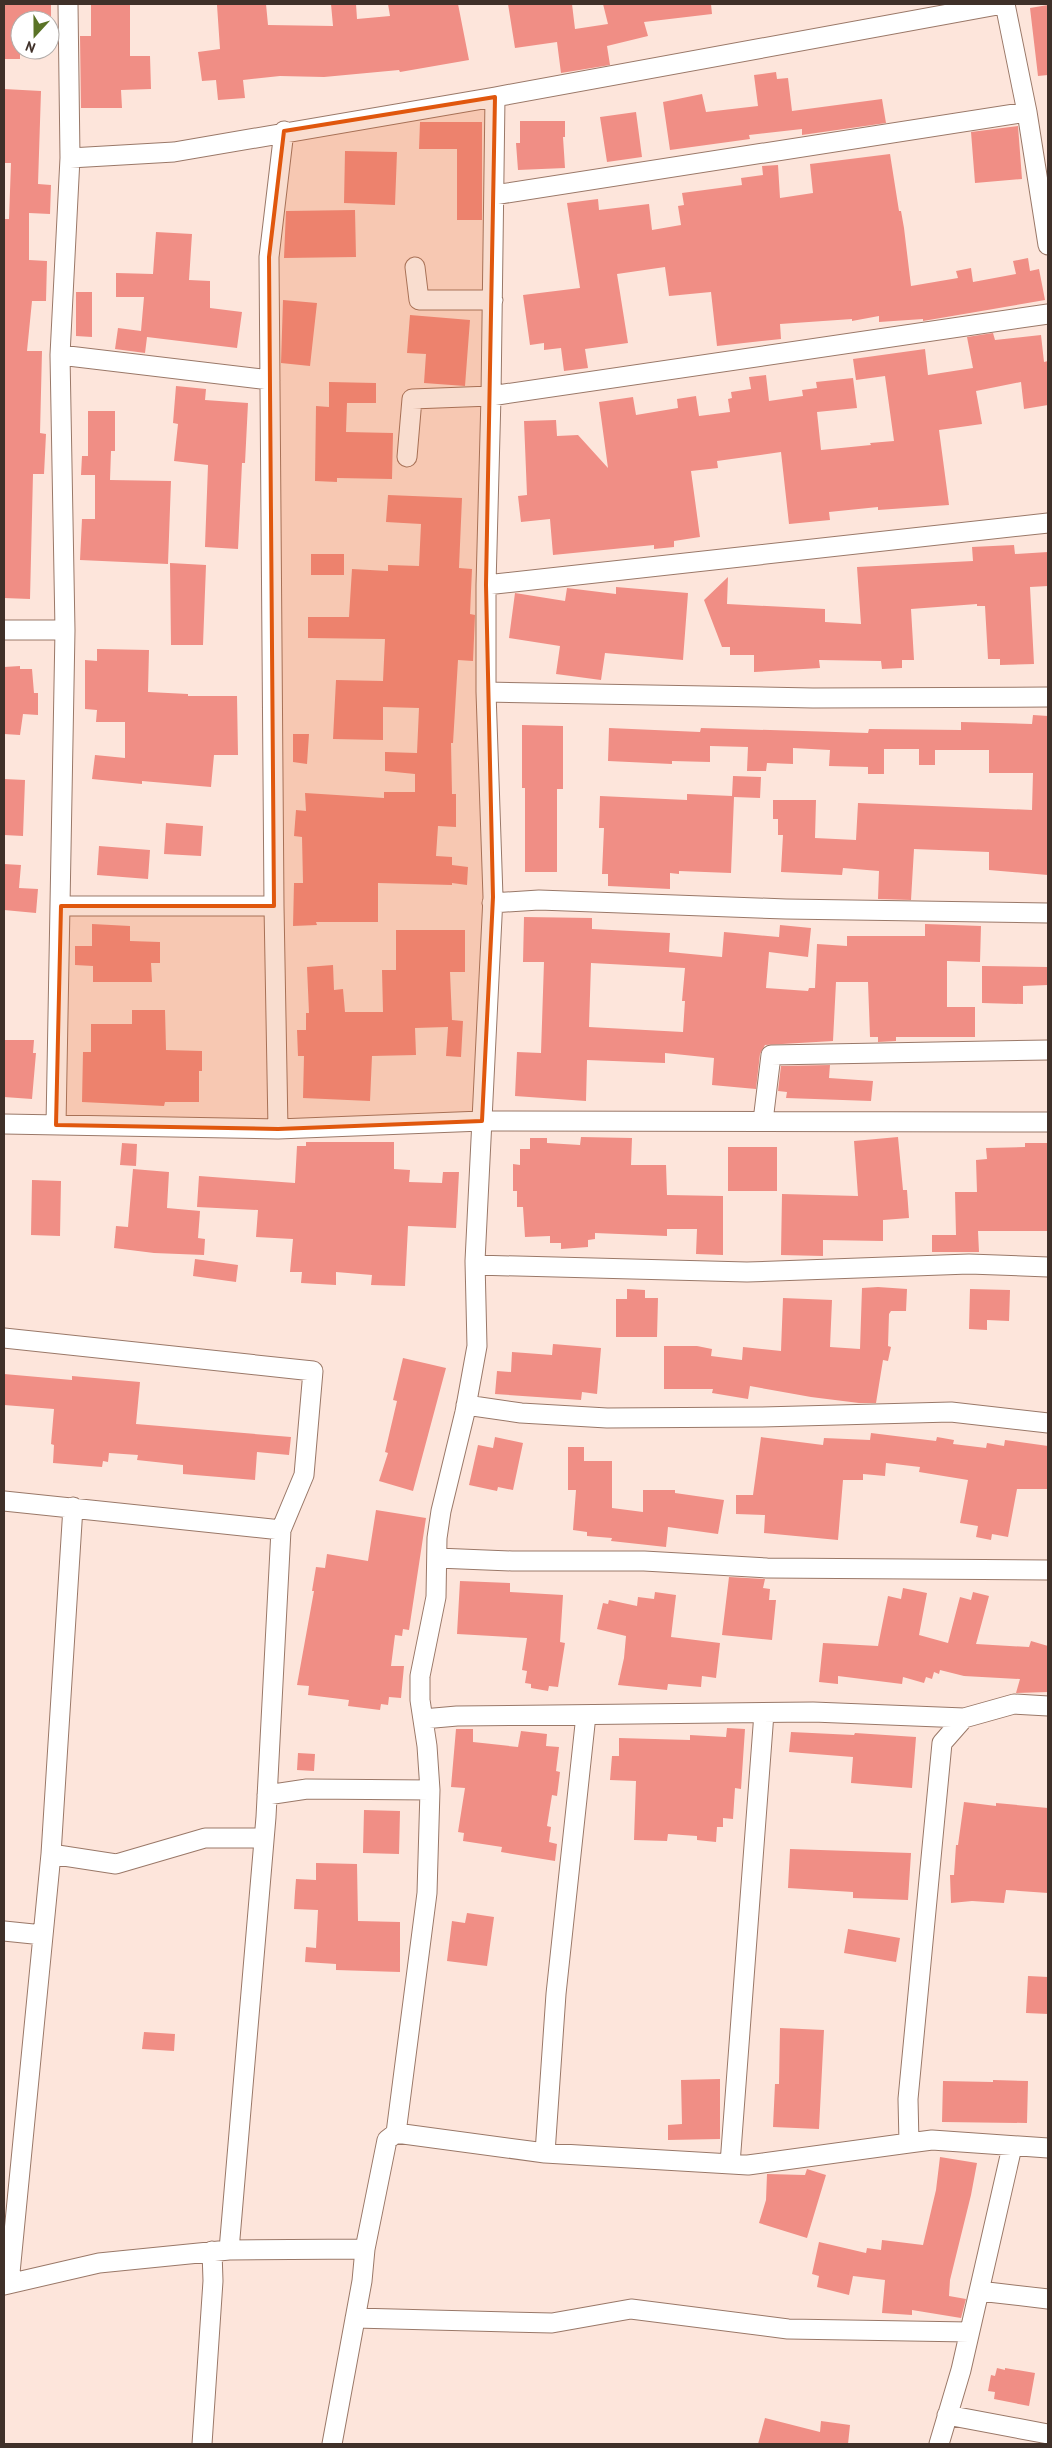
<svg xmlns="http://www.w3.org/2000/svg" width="1052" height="2448" font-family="'PT Sans',sans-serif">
<rect width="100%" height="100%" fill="#fde5db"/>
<path fill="#f08e85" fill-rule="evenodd" d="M4,4H51V20H20V59H4Z
M91,4H130V56H150L151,89L121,90L122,108H81L80,36H91Z
M266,4L268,25L333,26L331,4H356L357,19L390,16L388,4H458L469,60L400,72L399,70L324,77L280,76L243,80L245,98L218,100L216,80L202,81L198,52L220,49L217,5Z
M508,4H572L575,29L608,24L603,4H711L712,14L644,22L648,36L607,46L610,65L561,73L557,42L515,48Z
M1048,5V75L1038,76L1030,8Z
M776,72L777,79L788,78L792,111L882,99L886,123L802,135V129L749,135L750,139L670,150L663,102L702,94L706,112L758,106L754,75Z
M4,89L41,91L38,184L51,185L50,214L29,213V260L47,261L46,301H32L27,351H42L40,433L46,434L44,474H33L30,599L4,598V219H9L11,163H4Z
M636,112L642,157L607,162L600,117Z
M520,121H565V137H563L565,168L518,170L516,143H520Z
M420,122H482V220H457V149H419Z
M1018,126L1022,179L975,183L971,132Z
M345,151L397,152L395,205L344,203Z
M890,154L899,211H901L904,228L911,286L958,278L956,271L971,268L973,282L1016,274L1013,261L1028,258L1030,271L1039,269L1045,300L923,321V319L879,322V316L852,321V319L780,324L781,339L717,346L711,292L669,296L665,267L617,274L628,343L585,349L588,368L564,371L561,348L544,350V343L530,345L523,295L580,288L567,203L598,199L599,210L649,204L652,230L681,225L678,206L684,205L682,193L742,185L741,178L763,175L762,166L778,165L780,198L813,193L810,164Z
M355,210L356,257L284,258L286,211Z
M156,232L192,234L189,280L210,281V308L242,312L237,348L147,337L145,353L115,349L118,328L141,331L144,297H116V273L153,274Z
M76,292H92V337L76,336Z
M283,300L317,303L310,366L281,363Z
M410,315L470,320L465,386L424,383L426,354L407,353Z
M993,333L995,340L1041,335L1044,362L1048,361V405L1024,409L1021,382L976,391L982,424L939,430L949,505L878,510V507L829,512L830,520L789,524L781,452L717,461L718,468L691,471L700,537L674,541V547L654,549V545L553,555L550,519L521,522L518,496L527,495L524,421L556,420L557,436L578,435L608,468L599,402L633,397L636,415L678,408L677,399L696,396L699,416L730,412L728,399L732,398L731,392L751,389L749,377L766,375L769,401L803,396L802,390L817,388L816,382L853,378L857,408L817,412L821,450L871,445L870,443L894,441L885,376L856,380L853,359L925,349L928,375L973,368L967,337Z
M329,382L376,383V403H347L346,432L393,433L392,479L337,478V482L315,481L316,406L329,407Z
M176,386L206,389L205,400L248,403L245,463H242L238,549L205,547L208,465L174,461L178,424L173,423Z
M88,411H115V451H111L110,480L171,481L168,564L80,560L82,519H95V475H81L82,456H88Z
M388,495L462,498L459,568L472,569L470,614L475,615L473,661L458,660L453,743H451L452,794H456V827L438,826L436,856L452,857V865L468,867L467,885L452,883V885L378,883V922H316L317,925L293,926L294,883H303L302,837L294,836L296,810L306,811L305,793L384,798V792H415V774L385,771V752L417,753L419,708L383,707V740L333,739L336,680L383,681L385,639L308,638V617H349L352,569L388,571V565L419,566L421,524L386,522Z
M1014,545L1015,554L1048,552V586L1030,587L1034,664L1000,665V659H988L985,606H977V604L911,609L914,660H902V668L882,669L881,661L819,660L820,668L754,672V655H730V647H722L704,600L728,577L727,604L825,609V622L861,624L857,567L973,561L972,547Z
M311,554H344V575H311Z
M170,563L206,565L203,645H171Z
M616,587L688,593L683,660L605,653L601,680L556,674L560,646L509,638L515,593L565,601L567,588L616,594Z
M97,649L149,650L148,692L188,694V696H237L238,755H214L211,787L142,781V784L92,779L95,755L125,758V722H96L97,710L85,709V660L97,661Z
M20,666V669H32L34,693H38V715L23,714L20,735L4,734V667Z
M1033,715L1048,716V875L989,870V852L914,849L911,900L878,899L879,871L843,868L842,875L781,872L783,835H778V819H773V800H816L815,838L856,840L858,803L1032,810L1033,773H989V750H935V765H919V749H884V774H868V767L829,766L830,750L793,748V764L767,763L766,771H747L748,747L710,746V762L672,761V764L608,761L609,728L700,732L701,728L868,733L869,729L961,730V722L1032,724Z
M522,725L563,726V789H557V872H525V788H522Z
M293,734H309L307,764L293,762Z
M733,776L761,777L760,798L734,797L731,873L679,871V874L670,873V889L608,886V874H602L604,828H599L600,796L687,800V794L732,796Z
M4,779L25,780L23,836L4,835Z
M166,823L203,826L201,856L164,854Z
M99,846L150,850L148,879L97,875Z
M4,864L21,865L19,888L38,889L36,913L4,910Z
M524,917L592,918V929L670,933L669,952L722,957L724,932L779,937L780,925L811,928L808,957L769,952L766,988L808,991L809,988H815L817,944L847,946V936H925V924L981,926L980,962L947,961V1007H975V1037H896V1041L878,1042V1037H870L868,982H836L833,1041L765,1045L760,1054L756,1089L712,1085L714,1058L665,1053V1063L587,1060L586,1101L515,1096L517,1052L541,1053L544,962H523ZM591,963L685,968L682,1001H685L683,1032L589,1027Z
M92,924L130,926V941L160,942V963H151L152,982H93V966L75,965V946H92Z
M396,930H465V972H450L452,1020L463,1021L461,1057L446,1056L448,1027L415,1028L416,1055L372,1056L370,1101L303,1098L304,1056H298L297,1030H306V1013H309L307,967L333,965L334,990L343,989L345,1012H383L382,970H396Z
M982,966L1048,967V985L1023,986V1004L982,1003Z
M132,1010H165L166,1050L202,1051V1071H199V1102H165L164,1106L82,1102L83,1052H91V1024H132Z
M4,1040H34L33,1053H36L32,1099L4,1097Z
M830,1065L829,1078L873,1081L871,1101L786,1098L787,1092L778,1091L781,1066Z
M581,1137L632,1138L631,1165H666L667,1195L723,1196V1255L696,1254L697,1229H667V1236L595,1233V1239L588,1240V1247L561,1249V1243H550V1236L525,1237L523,1207H517V1191H513V1164L520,1165V1149H530V1138H547V1143L580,1145Z
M898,1137L903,1190H907L909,1218L883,1220V1241L823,1240V1256L781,1255L782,1194L858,1196L854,1141Z
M306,1142H394V1169L410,1170L409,1182L442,1183L443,1172H459L456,1228L408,1226L405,1286L371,1285L372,1275L336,1272V1285L301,1283L302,1272H290L293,1239L256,1237L258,1210L197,1207L199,1176L295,1183L297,1146H306Z
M122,1143L137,1144L136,1166L120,1165Z
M1025,1143H1048V1231H978L979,1252H932V1235H956L955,1192H977L976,1160L987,1159L986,1148L1025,1147Z
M728,1147H777V1191H728Z
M133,1169L169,1172L167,1208L200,1211L198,1238L205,1239L204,1255L154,1253L114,1248L116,1226L128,1227Z
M32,1180L61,1181L60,1236L31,1235Z
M195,1259L238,1265L236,1282L193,1276Z
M878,1287L907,1289L906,1311H891L889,1314L888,1346L891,1347L888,1361L883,1360L876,1403H859L811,1397L750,1386L748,1399L712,1393L713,1389H664V1346H697L712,1349L711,1356L742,1360L743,1347L781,1351L783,1298L832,1300L830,1347L860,1349L862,1288Z
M627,1289L645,1290V1298H658L657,1337H616V1299H627Z
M970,1289L1010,1290L1009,1321L987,1320V1330L969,1329Z
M553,1344L601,1348L597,1394L582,1392L581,1400L495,1394L497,1371L511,1372L512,1352L552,1355Z
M403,1358L446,1368L413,1491L379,1481L388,1453L385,1452L397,1401L393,1400Z
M4,1374L72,1380V1376L140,1382L136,1424L291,1437L289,1455L257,1452L255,1480L183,1474V1465L137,1460L138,1455L109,1453L108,1462L103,1461L102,1467L53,1463L54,1445L51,1444L54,1409L4,1405Z
M871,1433L936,1441L937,1437L954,1440L953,1444L986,1448L987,1443L1004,1446L1005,1440L1048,1446V1489H1017L1008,1537L992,1534L991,1540L976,1537L978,1526L960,1523L968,1480L919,1472L920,1467L886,1463L885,1476L863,1474V1480H843L838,1540L764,1533L765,1515L736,1514V1495H753L761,1437L823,1445L824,1438L870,1440Z
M495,1437L523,1443L513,1490L498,1487L497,1491L469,1485L478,1445L493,1448Z
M568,1447H584V1461H612V1508L643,1512V1490H675V1493L724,1500L718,1534L668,1527L666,1547L611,1541L612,1538L587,1536V1532L573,1530L576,1490H568Z
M376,1510L426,1518L409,1630L403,1629L402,1636L395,1635L391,1666H404L401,1698L389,1697L388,1705L381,1704L380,1710L348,1706L349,1700L308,1695L309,1686L297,1685L314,1591H312L316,1567L325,1568L327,1554L368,1561Z
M729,1577L765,1579L763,1588L770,1589L769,1600H776L772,1640L722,1635Z
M460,1581L510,1583V1592L563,1595L560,1642L565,1643L558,1687L549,1686L548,1691L531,1688V1684L525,1683L527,1671L522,1670L527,1638L457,1634Z
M903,1588L927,1593L919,1635L948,1643L960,1597L971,1600L973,1592L989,1596L976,1644L1029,1647L1031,1641L1048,1646V1692L1016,1693L1020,1679L964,1676L940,1670L939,1674L934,1672L932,1679L926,1677L924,1683L903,1677L902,1684L838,1676V1684L819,1682L823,1643L878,1646L888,1596L901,1599Z
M655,1592L676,1595L671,1637L720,1643L716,1678L702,1676L701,1687L668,1684L667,1690L618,1685L624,1658L626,1636L597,1629L603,1603L608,1604L609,1600L637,1606L638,1597L654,1599Z
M727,1728L745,1729L741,1789L735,1788L733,1819L723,1818V1827H717L716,1842L697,1840V1836L668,1834L667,1841L634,1840L636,1781L610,1780L612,1756H619V1738L690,1740V1735L726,1737Z
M456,1729H473V1742L518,1747L521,1731L547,1734L546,1746L559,1747L556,1771L560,1772L557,1796L552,1795L547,1826L551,1827L549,1842L557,1844L555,1861L501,1852L502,1847L463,1841L464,1833L458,1832L465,1788L451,1787Z
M791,1732L854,1735L855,1733L916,1737L912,1788L851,1783L853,1757L789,1752Z
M298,1753L315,1754L314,1771L297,1770Z
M964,1802L996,1806V1803L1048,1808V1893L1006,1890L1004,1903L972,1901L951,1903L950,1875H954L956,1845H958Z
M364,1810L400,1811L399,1854L363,1853Z
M790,1849L911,1853L908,1900L853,1898V1892L788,1888Z
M316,1863L357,1864L358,1921L400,1922V1972L336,1970V1964L305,1962L306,1947L316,1948L318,1910L294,1909L295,1892L296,1879L316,1880Z
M467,1913L494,1917L487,1966L447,1961L452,1921L465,1923Z
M848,1929L900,1938L896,1962L844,1953Z
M1028,1976L1048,1977V2014L1026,2013Z
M780,2028L824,2030L819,2129L773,2127L775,2084H779Z
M144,2032L175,2034L174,2051L142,2049Z
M720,2079V2139L668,2140V2125L682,2124L681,2080Z
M993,2080L1028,2081L1027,2123L942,2122L943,2081L993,2082Z
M940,2157L977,2163L971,2195L950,2280L949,2296L966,2299L961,2318L912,2310V2315L882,2313L885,2280L853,2276L849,2295L817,2287L819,2276L812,2274L819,2242L866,2253L867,2248L881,2250L882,2240L923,2245L936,2190Z
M807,2169L826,2175L807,2238L759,2223L766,2200L767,2174L805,2175Z
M997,2368L1005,2370V2368L1035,2373L1029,2406L994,2399L995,2392L988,2391L991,2375L995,2376Z
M765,2418L820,2432L821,2421L850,2425L848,2444H758Z"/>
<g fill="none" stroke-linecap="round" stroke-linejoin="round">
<g stroke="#9a7868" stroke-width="21">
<path id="minor" d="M1005,4L1027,112L1048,245
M70,158L174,152L495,97L1003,4
M494,195L1027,112
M415,267L419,300H493
M60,355L270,380
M407,457L412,399L491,396L1048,314
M486,585L1048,523
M4,630H65
M486,692L813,698L1048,697
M492,903L539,900L786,909L1048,913
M61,906H274
M763,1121L771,1055L1048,1050
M4,1124L278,1129L482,1121L1048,1122
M56,1125L65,630L60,355L70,158L68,4
M278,1129L274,906L269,257L284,131
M475,1265L747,1272L969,1264L1048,1267
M4,1338L313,1371L304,1475L281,1530L266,1817L229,2250
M466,1405L521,1413L607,1418L760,1417L951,1412L1048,1423
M4,1501L281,1530
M437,1558L512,1561H644L767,1568L1048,1570
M423,1719L457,1716L813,1712L964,1718
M267,1795L307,1789L430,1790
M51,1854L73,1507
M4,1931L43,1935
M396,2133L427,1893L430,1790L427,1746L420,1700V1676L436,1597L437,1538L441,1511L465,1412L477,1346L475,1261L493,897L486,692V585L491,396L495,97
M909,2143L932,2140L1048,2148
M545,2153L556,1994L586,1715
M730,2164L764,1713
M9,2283L51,1854L116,1864L205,1838H264
M4,2285L99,2263L229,2250L365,2249L387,2140L396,2133L545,2153L748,2165L909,2143L908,2099L942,1743L964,1718L1014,1704L1048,1706
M979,2291L1048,2299
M355,2318L552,2323L631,2309L788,2329L969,2332
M947,2415L1048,2434
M202,2444L213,2281L212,2251
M332,2444L362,2281L365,2249
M939,2444L961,2370L1012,2147"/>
</g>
<use href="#minor" stroke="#fff" stroke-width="19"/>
</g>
<path fill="#e0570d" fill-opacity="0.2" stroke="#e0570d" stroke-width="4" stroke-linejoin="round" d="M495,97L486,585L493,897L482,1121L278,1129L56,1125L61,906H274L269,257L284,131Z"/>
<rect width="1052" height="2448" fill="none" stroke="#3f3029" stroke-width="10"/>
<g transform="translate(35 35) rotate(201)"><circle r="24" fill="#ffffff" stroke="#b2aca9"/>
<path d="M0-4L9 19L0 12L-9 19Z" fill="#5a7326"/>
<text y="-8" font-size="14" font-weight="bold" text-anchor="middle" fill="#3f3029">N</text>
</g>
</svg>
